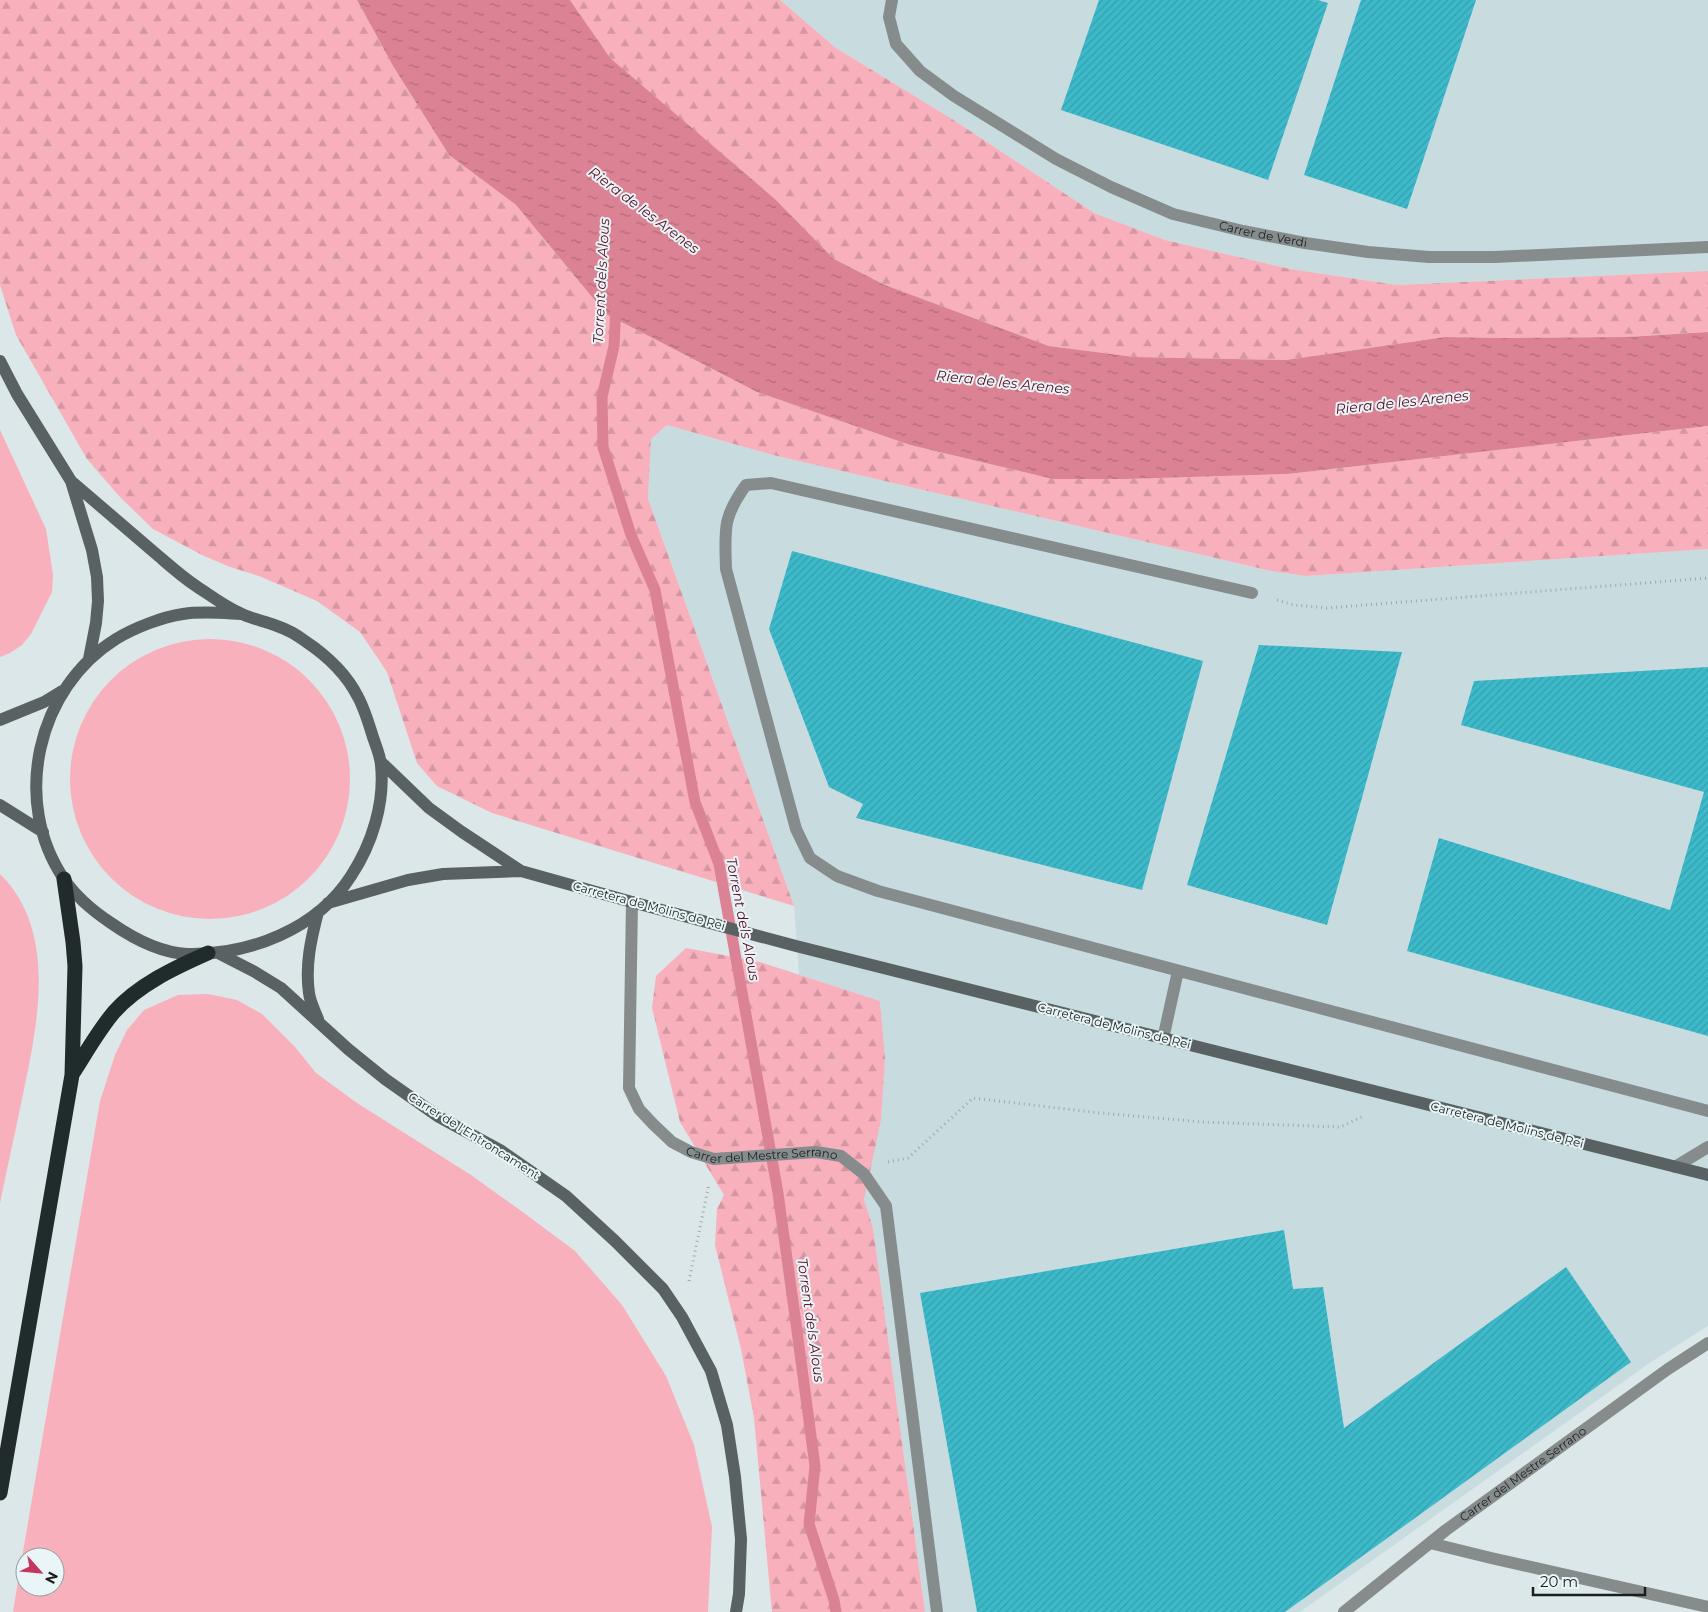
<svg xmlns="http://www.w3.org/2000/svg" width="1708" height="1612" font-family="Montserrat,sans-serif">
<defs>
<pattern id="forest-firs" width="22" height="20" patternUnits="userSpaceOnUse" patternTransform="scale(1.25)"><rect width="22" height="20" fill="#f8b0bc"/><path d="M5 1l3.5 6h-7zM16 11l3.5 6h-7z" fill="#d497a1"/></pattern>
<pattern id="water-ripples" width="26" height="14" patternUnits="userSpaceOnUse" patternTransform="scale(1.25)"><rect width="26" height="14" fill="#db8394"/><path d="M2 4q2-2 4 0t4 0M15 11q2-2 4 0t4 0" fill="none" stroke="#b16b78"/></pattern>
<pattern id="building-hatch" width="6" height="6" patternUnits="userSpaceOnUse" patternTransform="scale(1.25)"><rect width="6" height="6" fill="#3dbaca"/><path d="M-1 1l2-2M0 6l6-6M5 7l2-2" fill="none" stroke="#359fad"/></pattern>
</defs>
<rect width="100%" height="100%" fill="#dce7e9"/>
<path fill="#c8dcdf" d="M780,0H1708V271L1397,285L1290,269L1165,240L1094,213L952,119L836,48Z
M667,425L773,455L1271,571L1306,576L1708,549V1326L1651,1362L1300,1612H925L873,1228L863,1200L881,1120L885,1058L880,1001L799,975L794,906L648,499L651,438Z"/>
<path fill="#f8b0bc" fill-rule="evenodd" d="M0,430L46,529L53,575L52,592L31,634L22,645L10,653L0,657Z
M70 779a140 140 0 1 1 280 0a140 140 0 1 1-280 0Z
M0,874C59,932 37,1027 22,1099C15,1134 7,1168 0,1203Z
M208,994L237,1000L262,1014L295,1047L316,1073L357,1103L471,1175L524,1213L575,1251L622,1305L666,1376L694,1445L712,1527L708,1612H13L18,1581L100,1101L115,1055L127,1030L144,1010L178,995ZM25,1557H55V1587H25Z"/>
<path fill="url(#forest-firs)" d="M0,0H357L393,66L449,155L516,205L606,314L757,392L910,445L1053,479H1127L1288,474L1708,426V549L1306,576L1271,571L773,455L667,425L651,439L648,499L794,906L492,813L437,786L417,763L387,672L360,632L317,601L259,576L230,567L202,555L153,529L119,496L87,459L16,335L0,285Z
M570,0H780L836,48L952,119L1094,213L1165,240L1290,269L1397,285L1708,271V332L1627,337L1504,338L1445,337L1286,360L1135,357L1049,346L885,285L834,259L775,199L609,58Z
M686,948L760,962L880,1001L885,1058L881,1120L864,1200L873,1228L925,1612H772L754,1418L741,1349L715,1245L717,1209L724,1195L680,1122L652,1008L656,976Z"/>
<path fill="url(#water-ripples)" d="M357,0H570L610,58L775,199L834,259L885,285L1049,346L1135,357L1286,360L1445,337L1504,338L1627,337L1708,332V426L1288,474L1127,479H1053L910,445L757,392L606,314L516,205L449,155L393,66Z"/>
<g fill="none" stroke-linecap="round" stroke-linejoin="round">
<path stroke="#db8394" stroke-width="11" d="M616,305L614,346L602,397L603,447L631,535L655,590L695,802L719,864L778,1193L795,1316L815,1466L809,1524L834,1600L836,1612"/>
</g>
<path fill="url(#building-hatch)" d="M1099,0H1318L1328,3L1268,180L1061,110Z
M1361,0H1476L1407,209L1304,175Z
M792,551L1203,661L1142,890L856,818L863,804L829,787L769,629Z
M1259,645L1402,652L1327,925L1187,885Z
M1708,667V1036L1407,951L1439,838L1670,910L1704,792L1461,725L1474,681Z
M1284,1230L1293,1289L1323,1287L1344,1428L1566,1267L1631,1362L1285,1612H977L920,1293Z"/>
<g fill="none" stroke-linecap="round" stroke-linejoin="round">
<path stroke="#9fa7a9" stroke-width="3" stroke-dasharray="1 4" stroke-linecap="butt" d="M1277,600L1294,605L1327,608L1708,578
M888,1162L908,1158L973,1098L1100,1113L1202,1122L1340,1127L1364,1116
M689,1281L709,1184"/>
<path stroke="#868b8c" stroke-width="12" d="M1252,593L771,483L746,485C722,518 725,530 726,569L796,829L810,858L837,876L878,891L1708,1111
M1163,1039L1178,971
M1675,1167L1708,1147"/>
<g stroke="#868b8c" stroke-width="12">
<path id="s1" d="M892,0L889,17L896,44L920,71L954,96L1056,159L1111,187L1173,214L1243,231L1305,243L1368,252L1429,257H1495L1708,247"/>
<path id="s2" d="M632,902L629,1088L639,1109L653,1124L672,1142L691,1152L714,1159L816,1152L841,1156L864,1174L886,1206L937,1612"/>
<path d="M1430,1543L1491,1558L1708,1607"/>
<path id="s3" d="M1344,1612L1446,1530L1668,1369L1708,1343"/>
</g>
<path stroke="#5a6162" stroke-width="12" d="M0,361L17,394L71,481L92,550L97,577L98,601L96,623L89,659
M71,481C99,505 127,529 155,553C168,564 181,576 196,586C210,595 224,606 240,613C251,619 265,621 277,626C286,629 297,635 305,641C326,655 347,675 358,697C364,708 368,721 372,734C375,744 380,754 381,765C385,803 372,844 351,876C317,929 250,955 188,954C160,953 134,939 111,923C93,911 76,897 64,879C11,801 37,688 116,639C134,628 162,617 183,614C202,611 222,613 241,614
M0,720L44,702L62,691
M381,762L429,808L462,832L521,871L632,902L796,946L1708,1175
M0,805L43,832
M328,903L408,880L443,874L521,871
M318,912C311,939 305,965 309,993C310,1002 315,1011 318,1019
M218,953L255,972L281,988L348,1049L385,1079L439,1117L500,1150L566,1196L615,1241L663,1289L682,1317L711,1371L727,1425L735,1477L741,1539L739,1594L736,1612"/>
<path stroke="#222b2c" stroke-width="15" d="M73,1073C86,1053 98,1031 114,1012C138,985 174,968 208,953
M0,1493L72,1075L75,966L73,942L64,879"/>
</g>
<g text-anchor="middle" stroke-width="4" stroke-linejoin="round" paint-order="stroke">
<g font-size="12" fill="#1a1e1e" stroke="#e9f5f6">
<text dy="4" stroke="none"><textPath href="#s1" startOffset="465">Carrer de Verdi</textPath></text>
<text transform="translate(649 906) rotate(15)" y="4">Carretera de Molins de Rei</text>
<text transform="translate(1114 1026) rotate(14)" y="4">Carretera de Molins de Rei</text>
<text transform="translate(1507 1125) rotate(14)" y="4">Carretera de Molins de Rei</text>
<text transform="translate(474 1136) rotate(32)" y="4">Carrer de l'Entroncament</text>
<text dy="4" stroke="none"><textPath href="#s2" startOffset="349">Carrer del Mestre Serrano</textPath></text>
<text dy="4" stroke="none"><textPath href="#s3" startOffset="226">Carrer del Mestre Serrano</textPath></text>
</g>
<g font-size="14" font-style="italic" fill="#5a0b25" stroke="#e9f5f6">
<text transform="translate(644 210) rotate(37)" y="5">Riera de les Arenes</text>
<text transform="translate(601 281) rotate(-87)" y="5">Torrent dels Alous</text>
<text transform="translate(1003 382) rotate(6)" y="5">Riera de les Arenes</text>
<text transform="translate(1402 402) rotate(-6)" y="5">Riera de les Arenes</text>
<text transform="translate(743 919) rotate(79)" y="5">Torrent dels Alous</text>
<text transform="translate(811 1320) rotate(82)" y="5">Torrent dels Alous</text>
</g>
</g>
<g transform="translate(40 1572) rotate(117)"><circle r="24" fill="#e9f5f6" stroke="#969fa0"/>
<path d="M0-4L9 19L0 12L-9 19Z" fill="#c63760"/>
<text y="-8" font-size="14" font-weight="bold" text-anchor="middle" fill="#1a1e1e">N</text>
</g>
<path d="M1533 1587v8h112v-8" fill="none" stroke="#1a1e1e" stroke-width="2.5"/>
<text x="1540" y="1587" font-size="15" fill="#1a1e1e" stroke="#e9f5f6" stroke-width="4" paint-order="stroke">20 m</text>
</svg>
